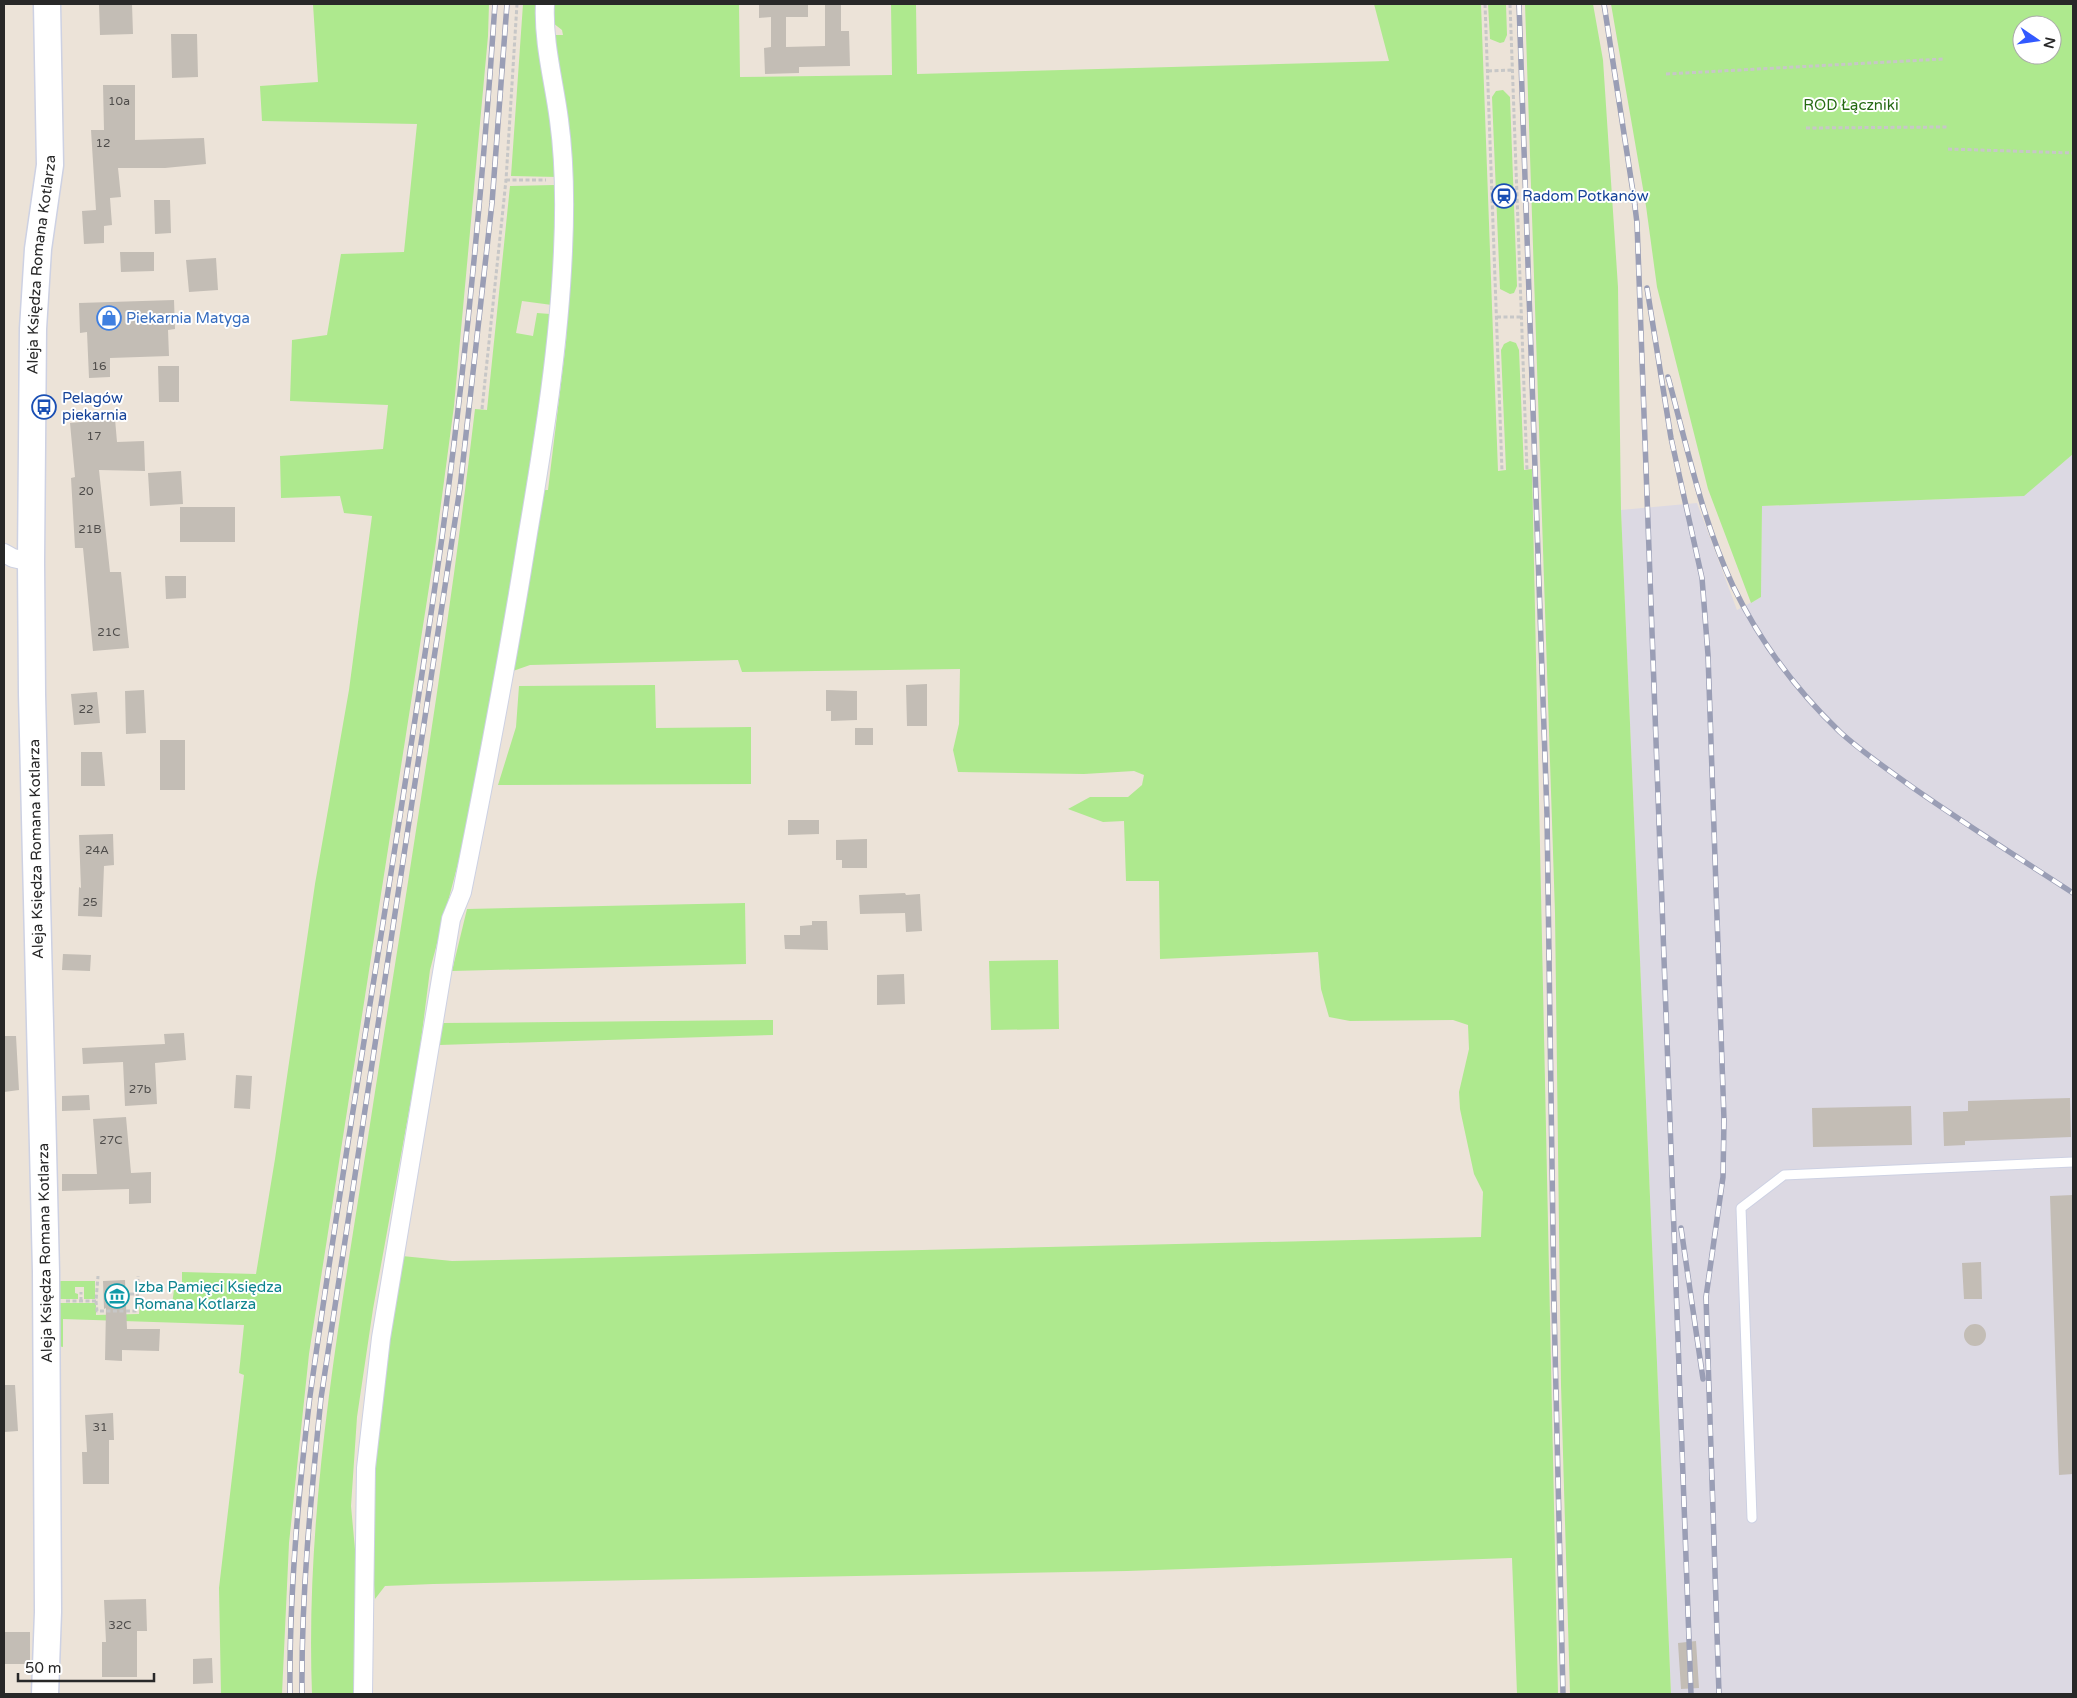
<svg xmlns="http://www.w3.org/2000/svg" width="2077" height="1698" font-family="'Varela Round',sans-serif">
<rect width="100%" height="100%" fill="#ece3d8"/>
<path fill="#dcd9e3" d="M2073,454V1694H1671L1621,510L1697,503L1737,610L1761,597L1762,506L2023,496Z"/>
<path fill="#aee98e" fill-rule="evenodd" d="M313,4H489L488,36L454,406L435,549L309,1354L289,1543L282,1694H221L219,1588L244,1375L239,1373L244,1325L63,1319V1347L58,1346V1303H96V1315L139,1314L140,1302L172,1304L174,1290L182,1285V1272L256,1274L275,1159L315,884L349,690L372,516L344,513L340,496L281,498L280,456L383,449L388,405L290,401L292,340L327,335L341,254L404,252L417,124L262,121L260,86L318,82Z
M523,4H537V27L543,78L557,141L558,177L511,176Z
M552,4H739L740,77L892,75L891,4H916L917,74L1389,61L1374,4H1481L1498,471L1506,470L1501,350L1504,344L1510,341L1516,343L1519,350L1524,470L1532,469L1558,1694H1517L1512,1558L1127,1571L433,1584L385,1586L375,1599L371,1539L376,1421L402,1256L452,1261L1481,1237L1483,1192L1474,1174L1460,1109L1459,1092L1469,1049L1468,1025L1453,1020L1350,1021L1329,1017L1321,989L1318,952L1160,959L1159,881H1126L1124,821L1103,822L1068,809L1090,797H1128L1142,785L1144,775L1134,771L1084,774L958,772L953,750L959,724L960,669L742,672L738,660L530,665L513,671L543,490H548L566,342L571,244L551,35H563L562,30L553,23Z
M1488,4H1506L1507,35L1504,42L1500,43L1490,39Z
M1525,4H1593L1603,60L1618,287L1621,510L1671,1694H1570L1561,1385L1555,913Z
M1611,4H2073V454L2024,496L1762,506L1761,597L1751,603L1708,489L1657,287L1646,206ZM2022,25H2052V55H2022Z
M1503,90L1510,97L1517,286L1514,293L1510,294L1500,289L1492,97L1496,91Z
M554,185L559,187L552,305L522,301L516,333L533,336L537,313L550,314L547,350L509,603L466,833L430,970L419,1056L373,1309L357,1417L351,1506L358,1582L354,1694H312C305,1512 338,1330 366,1150C404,903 446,657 475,409L487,410L510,186Z
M655,685L656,728L751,727V784L498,785L516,727L519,686Z
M745,903L746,964L452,971L467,909Z
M1058,960L1059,1029L991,1030L989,961Z
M773,1020V1035L439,1045L442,1023Z
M61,1281H95V1299H84V1287H75V1293L78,1294V1299H57V1282Z"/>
<path fill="#c3bdb5" d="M99,4H132L133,34L100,35Z
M759,4H808V17H786V47L825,46V4H841V31H849L850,66L799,67V73L765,74L764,48L771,47V17L759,18Z
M171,34H197L198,77L172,78Z
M103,85H135V140L204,138L206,164L165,168H118L121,197L110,198L112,225L104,226V243L84,244L82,211L96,210L91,130H104Z
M154,200H170L171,233L155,234Z
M120,252H154V271L121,272Z
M216,258L218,290L189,292L186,260Z
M174,300L175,329L168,330L169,356L110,358V377L89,378L87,332L80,333L79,303Z
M158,366H179V402H159Z
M115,419L117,442L144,441L145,471L99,470L110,572H121L129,648L93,651L83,548H75L71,478L75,477L70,423Z
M181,471L183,504L150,506L148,473Z
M180,507H235V542H180Z
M165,576H186V598L166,599Z
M927,684V726H907L906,685Z
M144,690L146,733L126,734L125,691Z
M826,690L857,691V720L831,721V711H826Z
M97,692L100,723L74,725L71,694Z
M855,728H873V745H855Z
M160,740H185V790H160Z
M81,752H102L105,786H81Z
M788,820H819V834L788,835Z
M113,834L114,865L104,866L102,917L78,916L79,887L81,888L79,835Z
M867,839V868H842V860H836V840Z
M905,893L906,895L920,894L922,931L906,932L905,913L860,914L859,895Z
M812,921H827L828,950L785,949L784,935H800V926L812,925Z
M63,954L91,955L90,971L62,970Z
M904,974L905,1004L877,1005V975Z
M184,1033L186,1060L155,1063L157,1104L125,1106L123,1062L83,1064L82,1048L165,1044L164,1034Z
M4,1036H16L19,1090L4,1092Z
M236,1075L252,1076L250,1109L234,1108Z
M89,1095L90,1110L62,1111V1096Z
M2070,1098L2071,1137L1965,1141V1145L1944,1146L1943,1112L1968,1111V1101Z
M1911,1106L1912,1145L1813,1147L1812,1108Z
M126,1117L131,1173L151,1172V1203L129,1204V1189L62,1191V1174H97L93,1119Z
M2073,1195V1474L2059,1475L2050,1196Z
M1981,1262L1982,1299H1964L1962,1263Z
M125,1280L127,1329H160L159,1351L122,1350V1361L105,1360L106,1308L104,1309L103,1281Z
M1964 1335a11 11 0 1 1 22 0a11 11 0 1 1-22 0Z
M4,1385H15L18,1431L4,1432Z
M113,1413L114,1440H109V1484H83L82,1452H87L85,1415Z
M146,1599L147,1631H137V1677H102V1642H106L104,1600Z
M4,1632H30V1664H4Z
M1696,1641L1699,1688L1681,1689L1678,1643Z
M212,1658L213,1683L193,1684V1659Z"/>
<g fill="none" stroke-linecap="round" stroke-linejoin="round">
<g stroke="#cdd1e3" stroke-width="11">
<path id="lane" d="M1752,1518L1741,1208L1784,1175L2073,1162"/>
</g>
<g stroke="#cdd1e3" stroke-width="20">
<path id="street" d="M4,553L13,558L31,562
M363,1694L366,1468L381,1338L451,919L462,892C486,773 509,653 528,533C544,439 559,345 563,251C565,207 565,163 559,120C554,81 543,43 545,4"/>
</g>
<g stroke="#cdd1e3" stroke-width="29">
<g id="secondary">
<path id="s1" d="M45,1694L48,1612L46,1272L32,694L31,562L33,329L38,249L50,165L47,4"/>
</g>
</g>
<path stroke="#c7c7c7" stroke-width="3" stroke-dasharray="4 2.5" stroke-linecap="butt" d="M1485,4L1502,471
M1510,4L1527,470
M1488,71L1513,70
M1666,74L1943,59
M1806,128L1947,127
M1948,149L2073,153
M506,180H546
M1497,317H1522
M482,409L506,180L517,4
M130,1294H139
M66,1301H96L98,1276
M81,1301V1292
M96,1301L97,1311H137L138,1276"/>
<use href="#lane" stroke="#fff" stroke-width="9"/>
<use href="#street" stroke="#fff" stroke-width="18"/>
<use href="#secondary" stroke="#fff" stroke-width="26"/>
<g stroke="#9a9eb5" stroke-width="5.5">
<path id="rail" d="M1519,4L1547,815L1554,1305L1563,1694
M1604,4L1635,205
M1634,199L1637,223L1691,1694
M1647,288L1671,438L1702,578L1708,655L1724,1120L1723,1177L1706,1297L1719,1694
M1668,377C1687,446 1702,520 1733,586C1759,640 1796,690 1840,732C1862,752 1887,769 1912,787C1965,824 2019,858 2073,893
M1681,1228L1703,1379
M290,1694C289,1594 298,1495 310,1396C350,1109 402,824 442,537C466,360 483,182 495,4
M302,1694C301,1595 311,1497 321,1398L460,488L492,203L507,4"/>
</g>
<use href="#rail" stroke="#fff" stroke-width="4" stroke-dasharray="11" stroke-linecap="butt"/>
</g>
<defs>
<g id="station-ring" transform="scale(1.25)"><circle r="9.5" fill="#fff" stroke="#1a4fb4" stroke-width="1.5"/><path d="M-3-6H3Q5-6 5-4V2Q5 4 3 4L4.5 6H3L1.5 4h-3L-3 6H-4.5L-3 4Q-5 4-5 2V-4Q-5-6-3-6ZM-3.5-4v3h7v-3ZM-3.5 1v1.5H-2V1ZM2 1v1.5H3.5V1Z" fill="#1a4fb4"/></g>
<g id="shop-ring" transform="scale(1.25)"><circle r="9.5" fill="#fff" stroke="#3f7fe0" stroke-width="1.5"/><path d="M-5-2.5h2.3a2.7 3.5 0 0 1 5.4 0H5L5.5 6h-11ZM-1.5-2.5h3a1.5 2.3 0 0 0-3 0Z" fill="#3f7fe0"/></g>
<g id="bus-ring" transform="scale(1.25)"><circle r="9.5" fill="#fff" stroke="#1a4fb4" stroke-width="1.5"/><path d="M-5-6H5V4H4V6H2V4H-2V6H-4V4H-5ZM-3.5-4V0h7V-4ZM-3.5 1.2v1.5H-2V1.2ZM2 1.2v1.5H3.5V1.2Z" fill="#1a4fb4"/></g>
<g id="museum-ring" transform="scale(1.25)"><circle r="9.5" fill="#fff" stroke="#0f9aa8" stroke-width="1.5"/><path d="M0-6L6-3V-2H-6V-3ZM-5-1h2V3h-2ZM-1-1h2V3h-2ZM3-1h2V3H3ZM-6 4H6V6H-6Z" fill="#0f9aa8"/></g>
</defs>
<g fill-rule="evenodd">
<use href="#station-ring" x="1504" y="196"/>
<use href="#shop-ring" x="109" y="318"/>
<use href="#bus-ring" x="44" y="407"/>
<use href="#museum-ring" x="117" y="1296"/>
</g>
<g text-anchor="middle" stroke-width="4" stroke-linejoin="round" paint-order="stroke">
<g font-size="12" fill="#4f4d4b">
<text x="119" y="105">10a</text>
<text x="103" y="147">12</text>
<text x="99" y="370">16</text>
<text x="94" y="440">17</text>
<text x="86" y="495">20</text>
<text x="90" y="533">21B</text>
<text x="109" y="636">21C</text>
<text x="86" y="713">22</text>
<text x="97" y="854">24A</text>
<text x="90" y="906">25</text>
<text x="140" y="1093">27b</text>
<text x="111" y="1144">27C</text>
<text x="100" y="1431">31</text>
<text x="120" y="1629">32C</text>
</g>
<g font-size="15" fill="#256a13" stroke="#fff">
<text x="1851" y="110">ROD Łączniki</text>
</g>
<g font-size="15" fill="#164399" stroke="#fff" text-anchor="start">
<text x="1522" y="201">Radom Potkanów</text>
<text x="62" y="403">Pelagów<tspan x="62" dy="17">piekarnia</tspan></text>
</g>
<g font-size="15" fill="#282828" stroke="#fff">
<text dy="5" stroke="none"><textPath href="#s1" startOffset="1430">Aleja Księdza Romana Kotlarza</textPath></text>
<text transform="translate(36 849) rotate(-91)" y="5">Aleja Księdza Romana Kotlarza</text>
<text transform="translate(45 1253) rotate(-91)" y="5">Aleja Księdza Romana Kotlarza</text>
</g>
<g font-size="15" fill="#366cbe" stroke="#fff" text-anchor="start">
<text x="126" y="323">Piekarnia Matyga</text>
</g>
<g font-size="15" fill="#0d838f" stroke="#fff" text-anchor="start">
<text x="134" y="1292">Izba Pamięci Księdza<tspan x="134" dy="17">Romana Kotlarza</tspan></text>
</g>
</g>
<rect width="2077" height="1698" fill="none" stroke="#282828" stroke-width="10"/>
<g transform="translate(2037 40) rotate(103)"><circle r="24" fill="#ffffff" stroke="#a9a9a9"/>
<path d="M0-4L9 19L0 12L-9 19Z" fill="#3259ff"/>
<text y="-8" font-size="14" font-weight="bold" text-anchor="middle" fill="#282828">N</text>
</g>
<path d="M18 1673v8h136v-8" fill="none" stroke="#282828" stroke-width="2.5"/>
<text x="25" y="1673" font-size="15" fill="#282828" stroke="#ffffff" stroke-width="4" paint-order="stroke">50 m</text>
</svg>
